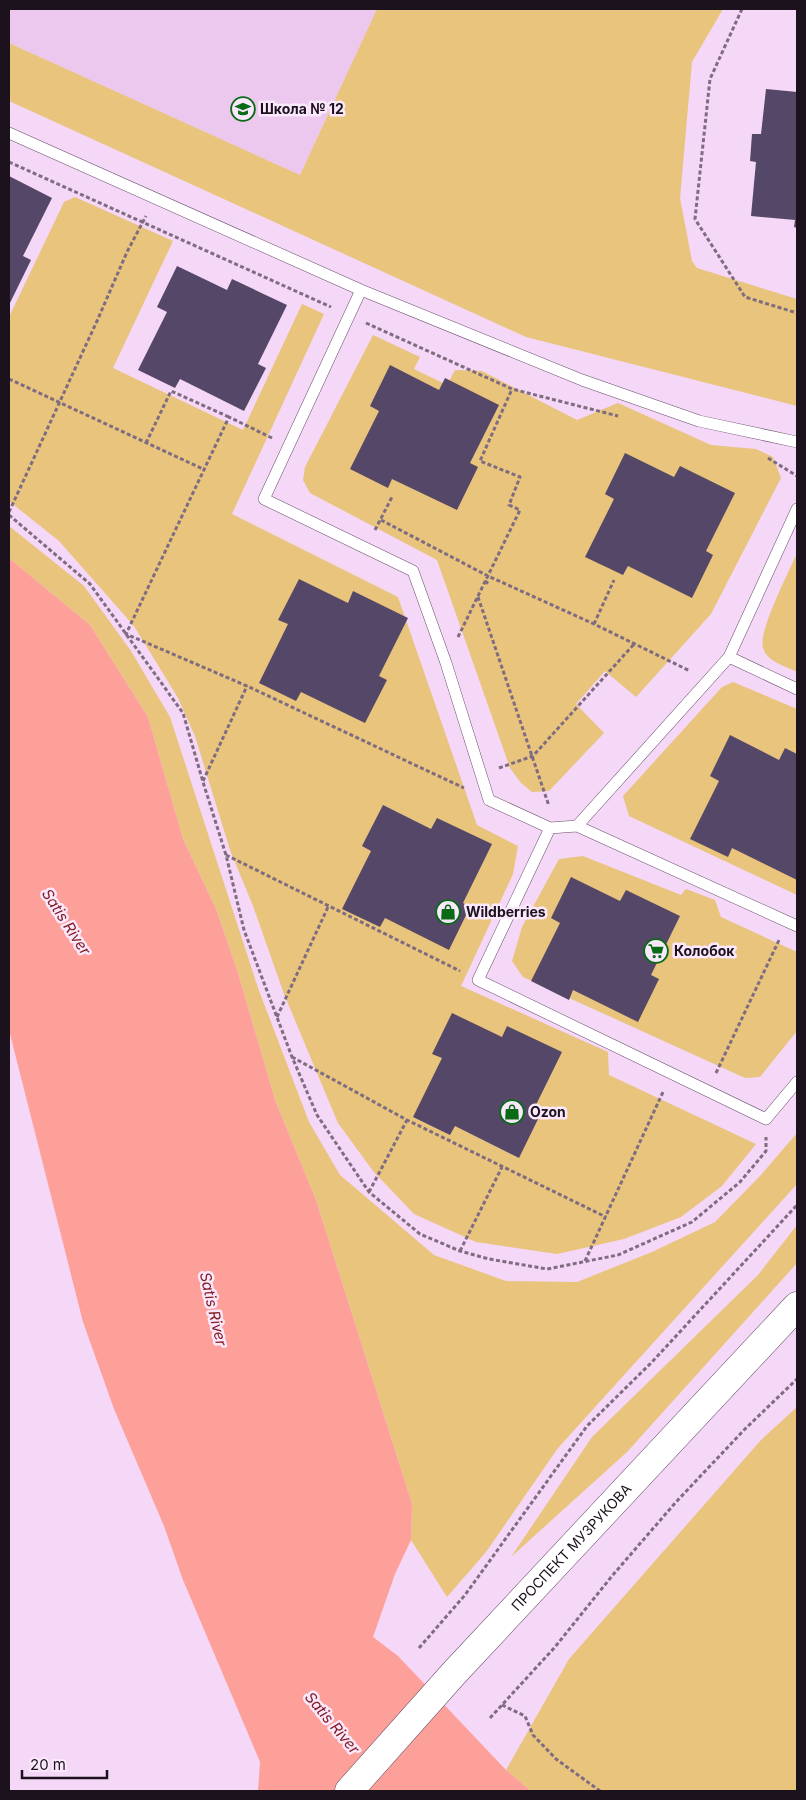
<svg xmlns="http://www.w3.org/2000/svg" width="806" height="1800" font-family="Inter,sans-serif">
<rect width="100%" height="100%" fill="#f5d7f7"/>
<path fill="#ecc8ee" d="M9,9H377L300,175L9,43Z"/>
<path fill="#e8c47c" d="M377,9H723L692,62L680,198L692,261L697,268L797,299V406L526,337L9,101V43L300,175Z
M75,197L173,241L113,368L243,430L302,304L324,314L232,514L398,597L477,825L518,846L513,874L461,986L608,1052L609,1075L756,1144L722,1186L681,1217L624,1239L557,1254L476,1242L414,1214L373,1171L338,1123L284,994L253,906L230,850L195,736L178,698L134,626L59,541L9,501V317L64,202Z
M373,335L420,357L414,369L447,385L455,370L482,371L577,420L618,403L711,445L756,449L773,457L781,478L711,614L636,697L605,671L576,704L604,733L549,791L532,792L521,783L510,768L437,560L310,493L303,480L305,467Z
M9,526L84,586L131,651L170,717L258,988L309,1122L340,1175L434,1255L506,1281L577,1282L652,1252L715,1222L761,1175L797,1133V1184L558,1448L486,1552L447,1597L411,1540L412,1504L316,1200L275,1100L238,973L216,909L183,839L148,717L90,625L9,558Z
M797,553V672C786,666 767,662 763,648C758,631 789,572 797,553Z
M733,682L797,709V895L629,816L623,796L722,687Z
M583,856L681,895L686,889L715,900L721,917L797,952V1031L760,1077L745,1078L523,977L512,961L522,927L559,859Z
M797,1225V1263L627,1452L511,1557L592,1437L758,1275Z
M797,1407V1791H531L506,1770L569,1659L761,1440Z"/>
<path fill="#fda099" d="M9,558L90,625L148,717L183,839L216,909L238,973L275,1100L316,1200L412,1504L411,1540L395,1574L373,1637L398,1656L506,1770L531,1791H258L260,1762L183,1580L164,1526L114,1409L83,1322L9,1030Z"/>
<path fill="#554767" d="M766,89L797,92V228L794,227L795,220L751,216L756,162L750,161L752,134H761Z
M9,176L52,198L23,256L31,260L9,305Z
M177,266L227,290L232,279L287,305L258,364L266,368L244,411L180,379L175,388L138,370L167,312L157,307Z
M390,365L439,390L445,378L499,405L470,463L478,467L457,510L392,479L388,488L350,469L379,411L370,406Z
M625,453L674,477L680,466L735,493L706,551L713,555L692,598L628,566L623,575L585,557L614,499L605,494Z
M299,579L348,603L353,591L408,618L379,676L387,680L365,723L301,692L296,701L259,683L288,624L278,620Z
M730,735L779,760L785,748L797,754V880L732,848L728,857L690,839L719,781L710,776Z
M383,805L431,829L437,818L492,844L463,903L470,907L449,950L385,918L380,927L342,909L371,851L362,846Z
M571,877L620,901L626,890L680,916L651,975L659,979L638,1022L573,990L569,1000L531,981L560,923L551,918Z
M452,1013L502,1037L507,1026L562,1052L533,1111L540,1115L519,1158L455,1126L450,1135L413,1117L442,1058L432,1054Z"/>
<g fill="none" stroke-linecap="round" stroke-linejoin="round">
<g stroke="#684f6a" stroke-width="12">
<path id="service" d="M9,133L361,290L582,380L699,421L797,442
M361,290L264,499L413,571L446,663L489,800L550,828L577,826L797,926
M729,657L797,509
M577,826L729,657L797,689
M550,828L478,980L766,1119L797,1082"/>
</g>
<g stroke="#684f6a" stroke-width="29">
<g id="secondary">
<path id="s1" d="M349,1791L455,1672L797,1306"/>
</g>
</g>
<path stroke="#7f6c80" stroke-width="3" stroke-dasharray="4 2.5" stroke-linecap="butt" d="M742,9L710,79L695,219L745,297L797,313
M9,162L331,307
M366,323L512,389L618,416
M9,379L203,469
M272,438L229,417L126,634L247,686L464,788
M146,443L171,391L229,417
M768,458L797,476
M9,512L97,321L127,252L146,216
M9,515L90,584L183,713L203,782L226,855L244,930L292,1057L317,1115L369,1192L420,1234L460,1251L489,1259L547,1269L618,1255L692,1222L740,1182L766,1151V1137
M381,520L488,576L594,624L690,671
M375,530L392,497
M485,581L490,585
M478,597L549,806
M594,624L614,580
M458,637L520,510L509,505L520,477L480,461L512,389
M499,768L533,756L635,643
M203,781L247,686
M226,855L460,971
M277,1017L328,907
M292,1057L407,1120L606,1217
M716,1073L780,938
M369,1192L407,1120
M460,1251L502,1167
M585,1261L663,1092
M419,1648L465,1595L587,1426L652,1362L797,1205
M502,1705L525,1716L533,1735L556,1759L600,1791
M490,1718L555,1647L612,1576L676,1502L744,1430L797,1379"/>
<use href="#service" stroke="#fff" stroke-width="11"/>
<use href="#secondary" stroke="#fff" stroke-width="28"/>
</g>
<defs>
<g id="school-ring" transform="scale(1.25)"><circle r="9.5" fill="#fbe8fc" stroke="#0a6b17" stroke-width="1.5"/><path d="M0-5L7-2L0 1L-7-2ZM-4 1L0 2.5L4 1V4Q0 6-4 4Z" fill="#0a6b17"/></g>
<g id="shop-ring" transform="scale(1.25)"><circle r="9.5" fill="#fbe8fc" stroke="#0a6b17" stroke-width="1.5"/><path d="M-5-2.5h2.3a2.7 3.5 0 0 1 5.4 0H5L5.5 6h-11ZM-1.5-2.5h3a1.5 2.3 0 0 0-3 0Z" fill="#0a6b17"/></g>
<g id="supermarket-ring" transform="scale(1.25)"><circle r="9.5" fill="#fbe8fc" stroke="#0a6b17" stroke-width="1.5"/><path d="M-6-5.5h2.5l.6 2H6L4.5 2H-2.5L-4.4-4H-6ZM-1.5 3.2a1.3 1.3 0 1 0 .1 0ZM3 3.2a1.3 1.3 0 1 0 .1 0Z" fill="#0a6b17"/></g>
</defs>
<g fill-rule="evenodd">
<use href="#school-ring" x="243" y="109"/>
<use href="#shop-ring" x="448" y="912"/>
<use href="#supermarket-ring" x="656" y="951"/>
<use href="#shop-ring" x="512" y="1112"/>
</g>
<g text-anchor="middle" stroke-width="5" stroke-linejoin="round" paint-order="stroke">
<g font-size="14" font-weight="bold" fill="#1c121d" stroke="#fbe8fc" text-anchor="start">
<text x="260" y="114">Школа № 12</text>
<text x="466" y="917">Wildberries</text>
<text x="674" y="956">Колобок</text>
<text x="530" y="1117">Ozon</text>
</g>
<g font-size="14" fill="#1c121d" stroke="#fbe8fc">
<text dy="5" stroke="none"><textPath href="#s1" startOffset="330">ПРОСПЕКТ МУЗРУКОВА</textPath></text>
</g>
<g font-size="15" font-style="italic" fill="#831e21" stroke="#fbe8fc">
<text transform="translate(66 922) rotate(57)" y="5">Satis River</text>
<text transform="translate(213 1309) rotate(77)" y="5">Satis River</text>
<text transform="translate(332 1723) rotate(50)" y="5">Satis River</text>
</g>
</g>
<rect width="806" height="1800" fill="none" stroke="#1c121d" stroke-width="20"/>
<path d="M22 1770v8h85v-8" fill="none" stroke="#1c121d" stroke-width="2.5"/>
<text x="30" y="1770" font-size="15" fill="#1c121d" stroke="#fbe8fc" stroke-width="4" paint-order="stroke">20 m</text>
</svg>
